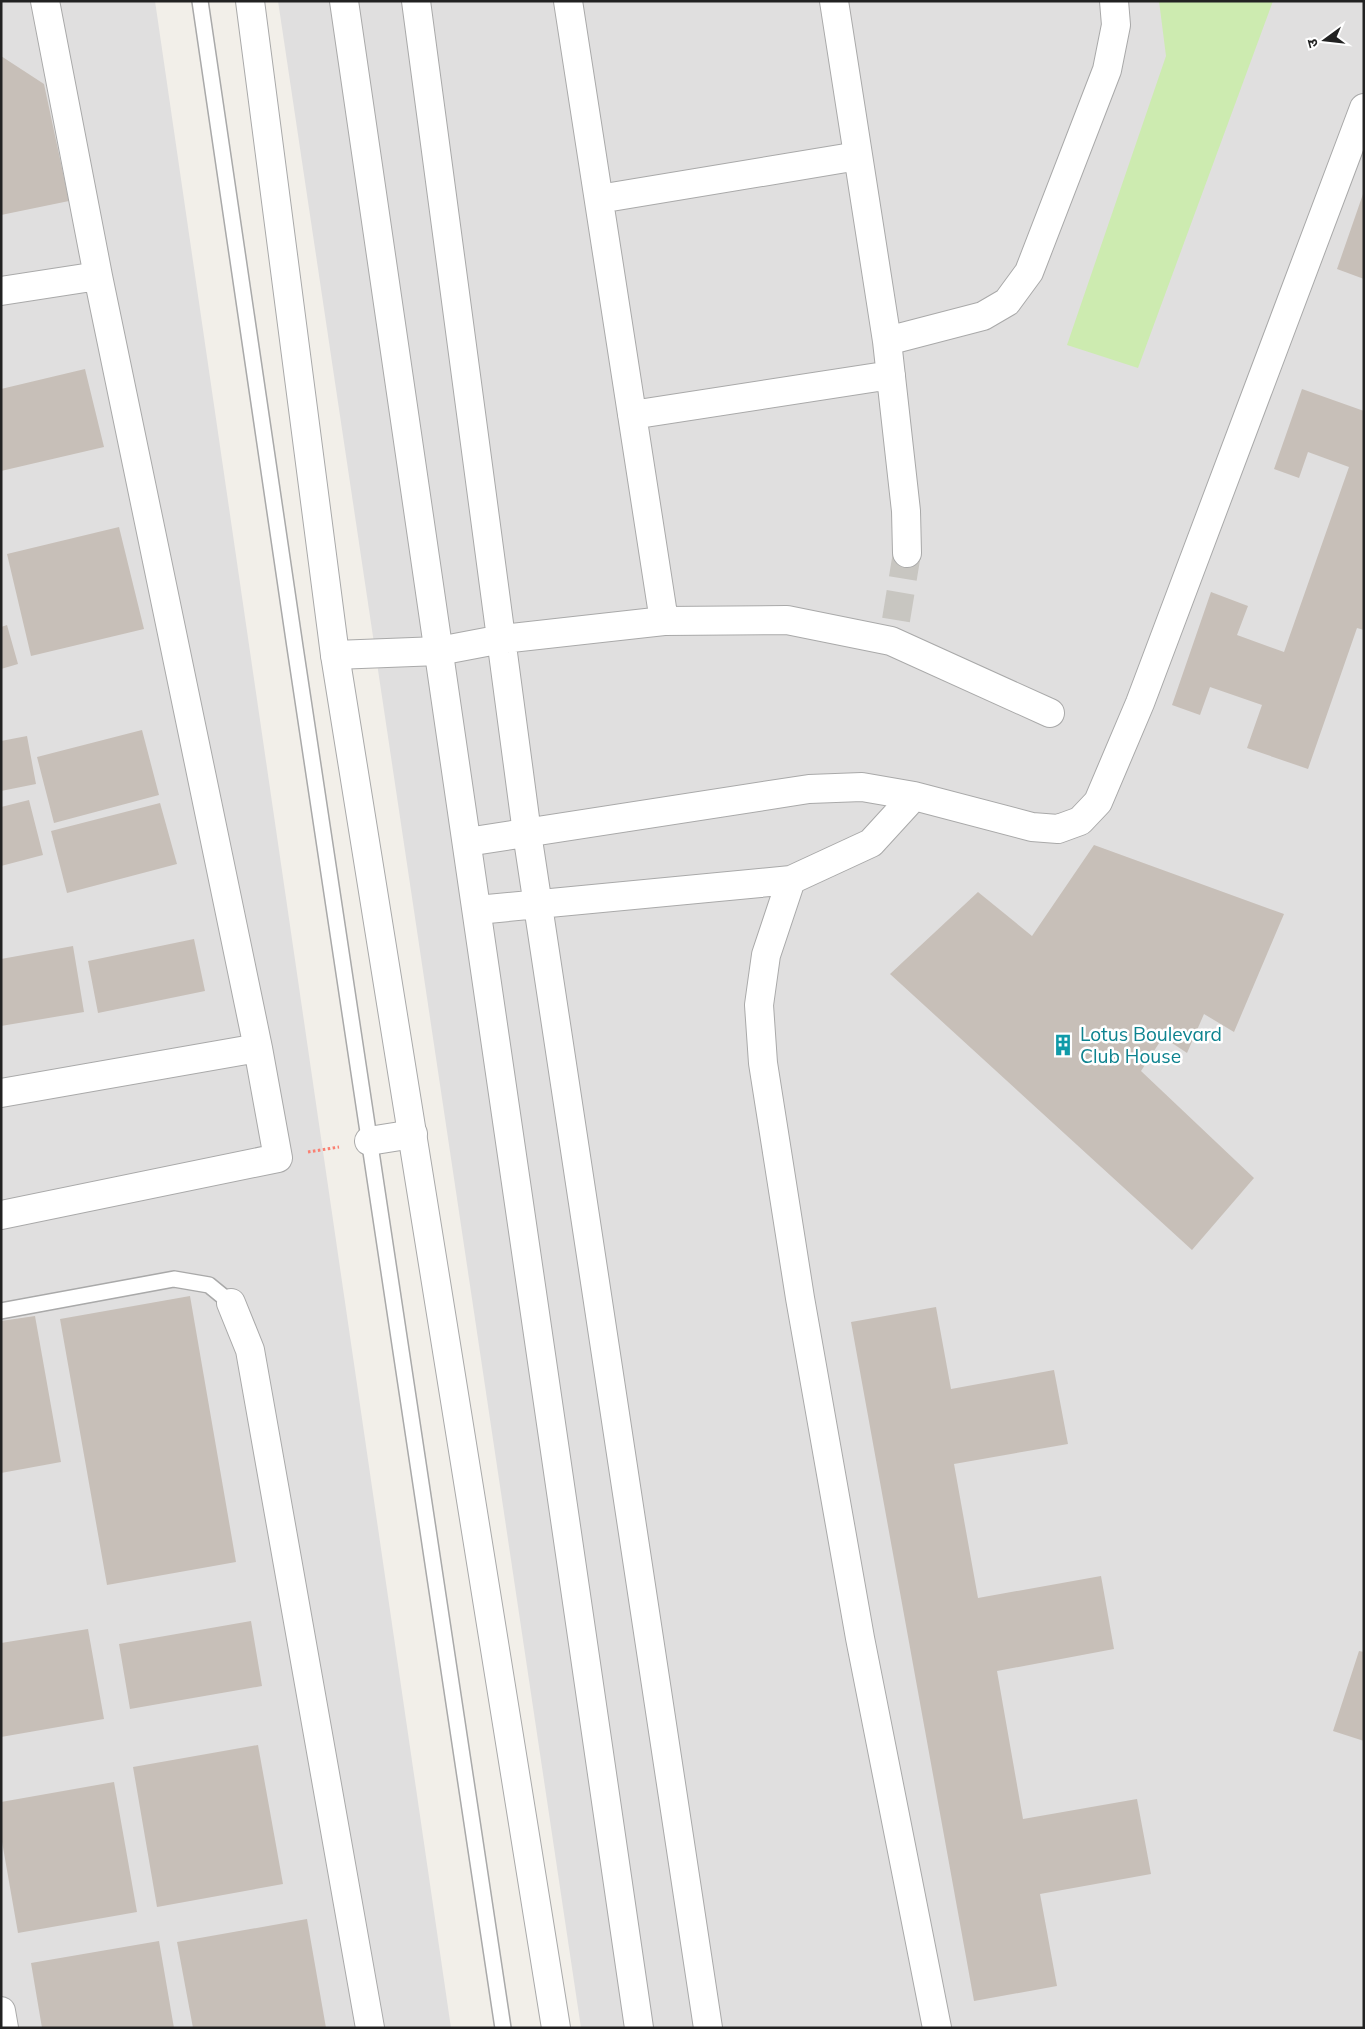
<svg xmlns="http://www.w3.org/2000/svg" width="1365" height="2029" font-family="Mulish,'Noto Sans Devanagari',sans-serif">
<rect width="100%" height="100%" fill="#f2efe9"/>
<path fill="#e0dfdf" d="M1,1H155L451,2028H1Z
M278,1H1364V2028H581Z"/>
<path fill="#cdebb0" d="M1159,1H1273L1138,368L1067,345L1166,56Z"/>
<path fill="#c7bfb8" d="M1,56L44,84L69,201L1,215Z
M1363,194H1364V279L1337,269Z
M85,369L104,447L1,471V389Z
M1302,389L1364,411V630L1357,628L1308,769L1247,748L1262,705L1210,687L1200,715L1172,705L1211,592L1248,606L1237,635L1284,652L1349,467L1308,452L1299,478L1274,469Z
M119,527L144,629L31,656L7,554Z
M7,625L18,664L1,669V627Z
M142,730L159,795L54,823L37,757Z
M27,736L36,784L1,791V741Z
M29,800L43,855L1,866V807Z
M160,803L177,864L67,893L51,831Z
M1094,845L1284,914L1234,1032L1204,1014L1187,1053L1163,1037L1141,1071L1254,1178L1192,1250L890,974L978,892L1032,936Z
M194,939L205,991L98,1013L88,961Z
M73,946L84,1012L1,1026V959Z
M190,1296L236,1562L107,1585L60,1319Z
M936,1307L951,1389L1054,1370L1068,1444L954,1464L978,1598L1101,1576L1114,1649L997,1671L1023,1819L1137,1799L1151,1874L1040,1894L1057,1986L974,2001L851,1322Z
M35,1316L61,1462L1,1473V1321Z
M251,1621L262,1686L130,1709L119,1644Z
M88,1629L104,1719L1,1737V1643Z
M1359,1651L1364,1652V1741L1333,1731Z
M258,1745L283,1884L157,1907L133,1767Z
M114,1782L137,1912L18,1933L1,1836V1802Z
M307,1919L326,2028H193L177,1942Z
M159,1941L174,2028H42L31,1963Z"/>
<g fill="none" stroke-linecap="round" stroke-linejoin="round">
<path stroke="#c8c6c1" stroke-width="28" stroke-dasharray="28 14" stroke-linecap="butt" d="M896,620L907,553"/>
<g stroke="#a9a9a9" stroke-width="18">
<path id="service" d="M200,1L295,647L503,2028
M1,1311L174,1279L209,1285L231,1303"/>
</g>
<g stroke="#a9a9a9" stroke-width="30">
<path id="minor" d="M416,1L527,833L708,2028
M568,1L664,621
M834,1L887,341L906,511L907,553
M599,199L858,156
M1,291L98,276
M887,341L983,316L1007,302L1029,272L1107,70L1116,25L1114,1
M632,415L891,375
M335,655L439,651L502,639L664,621L787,620L891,641L1050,713
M467,842L809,789L862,787L914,796L1032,827L1058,829L1080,821L1098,802L1140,703L1364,108
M791,880L766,955L759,1005L763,1063L800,1298L860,1638L937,2028
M477,910L791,880L871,843L914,796
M1,1093L258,1048
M369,1141L413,1134
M1,1215L278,1158L258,1048L98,276L45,1
M231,1303L250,1350L370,2028
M1,2011L4,2028"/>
</g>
<g stroke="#a9a9a9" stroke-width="30">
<path id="tertiary" d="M250,1L335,655L556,2028
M344,1L639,2028"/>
</g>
<path stroke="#fa8072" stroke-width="3" stroke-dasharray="2.5 2.5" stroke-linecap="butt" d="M308,1152L339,1147"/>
<use href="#service" stroke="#fff" stroke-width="15"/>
<use href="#minor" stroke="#fff" stroke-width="28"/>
<use href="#tertiary" stroke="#fff" stroke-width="28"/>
</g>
<defs>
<g id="building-bare" transform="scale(1.725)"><path d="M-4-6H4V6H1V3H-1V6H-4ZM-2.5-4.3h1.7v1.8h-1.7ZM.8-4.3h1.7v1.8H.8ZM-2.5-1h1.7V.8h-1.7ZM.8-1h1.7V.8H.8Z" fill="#0f9aa8" stroke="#fff" stroke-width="2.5" paint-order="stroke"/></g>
</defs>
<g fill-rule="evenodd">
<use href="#building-bare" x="1063" y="1045"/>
</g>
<g text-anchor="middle" stroke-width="5" stroke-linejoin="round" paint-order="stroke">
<g font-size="19" fill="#0d838f" stroke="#fff" text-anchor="start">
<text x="1080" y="1041">Lotus Boulevard<tspan x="1080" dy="22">Club House</tspan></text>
</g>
</g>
<rect width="1365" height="2029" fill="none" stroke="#222222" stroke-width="5"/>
<g transform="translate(1325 40) rotate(255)" stroke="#ffffff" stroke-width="4" paint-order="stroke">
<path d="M0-4L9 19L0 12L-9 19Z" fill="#222222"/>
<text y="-8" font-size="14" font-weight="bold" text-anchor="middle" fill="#222222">उ</text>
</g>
</svg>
